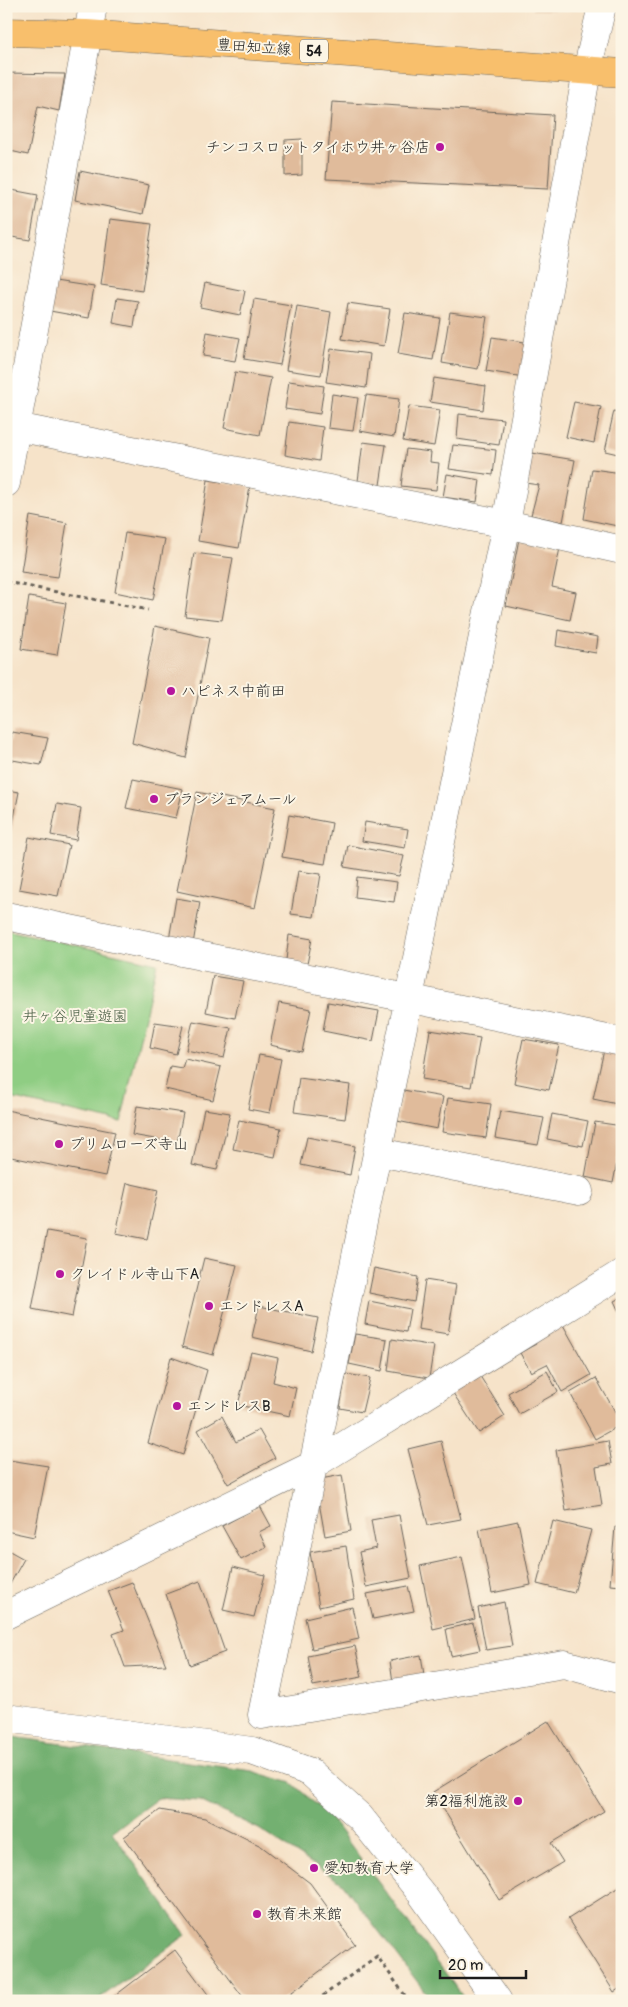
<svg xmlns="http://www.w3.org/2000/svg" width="628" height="2007" font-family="Pangolin,'Klee One',sans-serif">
<rect width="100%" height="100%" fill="#fcf5e5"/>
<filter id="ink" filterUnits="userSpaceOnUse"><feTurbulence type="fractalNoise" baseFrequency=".02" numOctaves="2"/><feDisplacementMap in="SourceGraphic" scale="10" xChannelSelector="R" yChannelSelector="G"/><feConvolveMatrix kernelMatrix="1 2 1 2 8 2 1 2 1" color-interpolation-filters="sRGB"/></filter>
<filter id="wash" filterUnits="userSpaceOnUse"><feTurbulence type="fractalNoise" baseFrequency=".0096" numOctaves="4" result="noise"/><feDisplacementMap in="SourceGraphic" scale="20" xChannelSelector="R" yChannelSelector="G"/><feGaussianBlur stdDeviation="1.12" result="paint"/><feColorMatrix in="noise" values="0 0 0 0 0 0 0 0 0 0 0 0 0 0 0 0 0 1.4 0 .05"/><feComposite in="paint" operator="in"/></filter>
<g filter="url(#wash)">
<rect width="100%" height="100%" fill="#f6e3c9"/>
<path fill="#8fcd83" stroke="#567450" d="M6,930L157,963L121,1122L6,1097Z"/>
<path fill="#73b071" stroke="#486646" d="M6,1736L252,1771L292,1783L330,1817L466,2001H432L342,1883L259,1829L200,1801L158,1798L112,1832L186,1935L96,2001H6Z"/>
<g id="blocks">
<path fill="#e0bb9b" d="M533,6H576V10H533Z
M6,73L65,74L59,111L38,106L28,155L6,150Z
M332,102L553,115L548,189L326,179Z
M302,139V175L285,176V140Z
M80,171L149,185L143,214L75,200Z
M6,189L38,195L30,240L6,236Z
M110,219L152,224L142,291L101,285Z
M55,281L94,287L89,318L50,311Z
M205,283L245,291L240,315L200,307Z
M117,298L138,301L134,327L113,323Z
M254,299L291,305L280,365L244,359Z
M348,303L390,309L384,346L342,339Z
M297,306L331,312L321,375L286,370Z
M450,312L487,317L478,369L442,363Z
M405,313L440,318L433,360L398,354Z
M207,332L240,338L235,361L203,356Z
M492,337L531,343L524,377L486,371Z
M331,349L370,354L366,388L326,382Z
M235,372L271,378L260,435L224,428Z
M434,378L486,386L483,410L430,402Z
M289,381L324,386L320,414L285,409Z
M332,394L358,398L353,431L328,428Z
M366,395L399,399L394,437L360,431Z
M574,402L601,407L594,443L566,437Z
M409,406L440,410L434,446L403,441Z
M614,411L622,413V455L605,451Z
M459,414L503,419L499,445L457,439Z
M289,422L323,427L319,461L285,455Z
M363,442L386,445L380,485L358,481Z
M453,445L496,450L493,475L449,469Z
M406,449L431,452L430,462L439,463L436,490L401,486Z
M532,453L575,460L563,522L531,515L539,485L525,483Z
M592,469L622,473V527L584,519Z
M447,474L480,480L477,502L443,497Z
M208,480L250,486L239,548L198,541Z
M30,516L67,523L58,577L21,572Z
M125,533L165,539L153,600L115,592Z
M519,539L560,548L552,587L576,592L570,620L506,606Z
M194,553L233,558L222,620L185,616Z
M29,597L66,603L57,655L21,649Z
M155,626L209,638L186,758L132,743Z
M558,630L598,637L596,653L556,646Z
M12,732L48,738L41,765L7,759Z
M133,779L183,789L176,818L126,808Z
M6,790L19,792L11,833L6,831Z
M197,792L275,808L255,908L177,891Z
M57,804L81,808L76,840L51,835Z
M289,815L332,823L325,864L282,857Z
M365,822L408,829L405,848L362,841Z
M29,837L69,845L58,896L19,889Z
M348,845L404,856L399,876L344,867Z
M298,871L321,874L314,917L291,914Z
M357,877L397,882L394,902L355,897Z
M176,898L200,902L193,944L169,940Z
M289,935L312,939L307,964L286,960Z
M213,976L243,981L235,1018L206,1012Z
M328,1002L379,1011L373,1041L323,1031Z
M279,1003L311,1009L302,1052L270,1045Z
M193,1021L231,1028L224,1058L186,1050Z
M155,1022L183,1026L176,1054L150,1048Z
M430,1030L480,1038L471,1087L422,1079Z
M523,1039L559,1045L549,1090L514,1083Z
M604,1050L622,1053V1105L593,1099Z
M259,1055L281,1059L270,1113L248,1109Z
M185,1059L221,1067L213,1100L165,1089L170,1066L182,1068Z
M299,1078L350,1085L345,1119L294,1112Z
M403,1090L443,1097L437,1129L397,1121Z
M448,1098L491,1104L486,1138L442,1132Z
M137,1106L183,1113L177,1143L132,1135Z
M204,1109L230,1113L217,1170L192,1165Z
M6,1110L115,1132L105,1176L6,1156Z
M500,1111L544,1118L538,1145L495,1138Z
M552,1114L588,1121L583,1146L547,1139Z
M239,1120L281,1128L275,1157L233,1149Z
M595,1122L622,1126V1137L613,1183L585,1177Z
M307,1137L355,1146L350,1175L301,1165Z
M127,1183L158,1190L147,1239L116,1233Z
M47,1231L87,1238L72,1317L32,1309Z
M204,1258L237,1265L213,1355L182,1347Z
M374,1268L418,1277L414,1302L369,1293Z
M425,1280L456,1285L448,1334L418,1329Z
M622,1297V1318L614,1301Z
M369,1301L410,1309L406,1332L365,1324Z
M259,1306L318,1318L311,1351L252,1337Z
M562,1323L591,1375L562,1392L547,1364L531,1372L520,1353L536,1344L534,1339Z
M355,1334L387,1339L382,1371L349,1364Z
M392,1339L434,1346L429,1378L388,1371Z
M251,1352L278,1358L273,1382L296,1388L290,1416L238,1405Z
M171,1357L207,1370L183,1455L148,1443Z
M547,1371L558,1392L519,1414L508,1393Z
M478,1373L505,1416L479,1433L451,1390Z
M346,1374L370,1378L362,1412L340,1408Z
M596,1378L622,1424L595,1439L570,1393Z
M222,1416L236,1442L259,1430L275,1458L228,1484L198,1430Z
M441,1441L461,1519L428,1525L408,1449Z
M608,1441L612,1464L596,1467L602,1505L566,1511L556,1450Z
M9,1460L48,1466L34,1537L6,1531V1476Z
M342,1475L351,1531L325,1536L315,1480Z
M260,1506L271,1526L259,1532L266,1547L241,1560L222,1526Z
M399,1515L411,1578L366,1587L359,1552L376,1548L371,1520Z
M518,1521L531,1585L492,1593L479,1529Z
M553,1521L591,1530L574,1593L537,1584Z
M615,1527L622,1528V1586L610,1585Z
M346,1546L354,1599L319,1607L310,1552Z
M6,1549L24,1559L6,1591Z
M462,1557L475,1619L433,1629L420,1566Z
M233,1567L265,1575L254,1617L223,1610Z
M200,1581L225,1652L190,1665L166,1594Z
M132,1582L166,1665L125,1667L113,1634L124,1630L108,1591Z
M408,1586L414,1611L373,1619L367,1594Z
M504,1602L512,1646L486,1650L478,1608Z
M352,1607L359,1639L312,1649L305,1618Z
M473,1623L480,1650L451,1656L446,1629Z
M355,1646L362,1677L313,1686L308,1656Z
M421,1655L424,1675L393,1682L390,1661Z
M548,1721L604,1811L551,1843L563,1862L499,1900L433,1792Z
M160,1810L205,1818L261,1846L310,1883L355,1945L280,2001H246L124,1837Z
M622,1885V1987L614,1992L568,1919Z
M175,1950L213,2001H108Z"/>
</g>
</g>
<g filter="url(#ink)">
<use href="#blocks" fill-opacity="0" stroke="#686259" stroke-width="1"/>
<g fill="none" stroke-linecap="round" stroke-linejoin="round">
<g stroke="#686259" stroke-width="29">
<path id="minor" d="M602,6L587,71L506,524L262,1715L564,1664L622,1680
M6,425L506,524L622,550
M6,483L93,6
M6,916L622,1042
M378,1152L579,1191
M6,1615L313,1465L622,1273
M6,1718L252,1751L310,1772L360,1817L421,1893L498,2001"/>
</g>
<g stroke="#686259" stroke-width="29">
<path id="major" d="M6,32L86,34L622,73"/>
</g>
<path stroke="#686259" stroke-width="3" stroke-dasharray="4 4" stroke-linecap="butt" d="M6,582L148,610
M316,2001L377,1956L409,2001"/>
<use href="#minor" stroke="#fff" stroke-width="28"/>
<use href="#major" stroke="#f8bf6c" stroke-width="28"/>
</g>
</g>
<g fill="#b5179e" stroke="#fcf5e5" stroke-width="2">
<circle cx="440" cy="147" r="5"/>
<circle cx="171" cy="691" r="5"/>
<circle cx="154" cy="799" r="5"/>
<circle cx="59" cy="1144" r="5"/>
<circle cx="60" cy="1274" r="5"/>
<circle cx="209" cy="1306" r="5"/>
<circle cx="177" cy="1406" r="5"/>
<circle cx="518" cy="1801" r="5"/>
<circle cx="314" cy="1868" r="5"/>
<circle cx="257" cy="1914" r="5"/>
</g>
<g text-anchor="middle" stroke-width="4" stroke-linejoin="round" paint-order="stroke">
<rect fill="#fcf5e5" stroke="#5f5d58" stroke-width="1" x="300" y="39.5" width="28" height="23" rx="4"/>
<g font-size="14" font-weight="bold" fill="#1c1c1c">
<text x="314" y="56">54</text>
</g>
<g font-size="15" fill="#1c1c1c" stroke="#fcf5e5">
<text transform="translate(254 47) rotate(4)" y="5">豊田知立線</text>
</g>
<g font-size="15" fill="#1c1c1c" stroke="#fcf5e5" text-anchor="start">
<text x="430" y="152" text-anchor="end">チンコスロットタイホウ井ヶ谷店</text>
<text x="181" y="696">ハピネス中前田</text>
<text x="164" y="804">ブランジェアムール</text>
<text x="69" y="1149">プリムローズ寺山</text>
<text x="70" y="1279">クレイドル寺山下A</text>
<text x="219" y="1311">エンドレスA</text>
<text x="187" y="1411">エンドレスB</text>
<text x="508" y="1806" text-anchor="end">第2福利施設</text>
<text x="324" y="1873">愛知教育大学</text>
<text x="267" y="1919">教育未来館</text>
</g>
<g font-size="15" fill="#445a40" stroke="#fcf5e5">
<text x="75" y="1021">井ヶ谷児童遊園</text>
</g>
</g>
<rect width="628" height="2007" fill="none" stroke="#fcf5e5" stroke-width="25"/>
<path d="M440 1970v8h86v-8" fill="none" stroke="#1c1c1c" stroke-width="2.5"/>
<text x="448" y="1970" font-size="15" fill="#1c1c1c" stroke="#fcf5e5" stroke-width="4" paint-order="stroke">20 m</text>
</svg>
